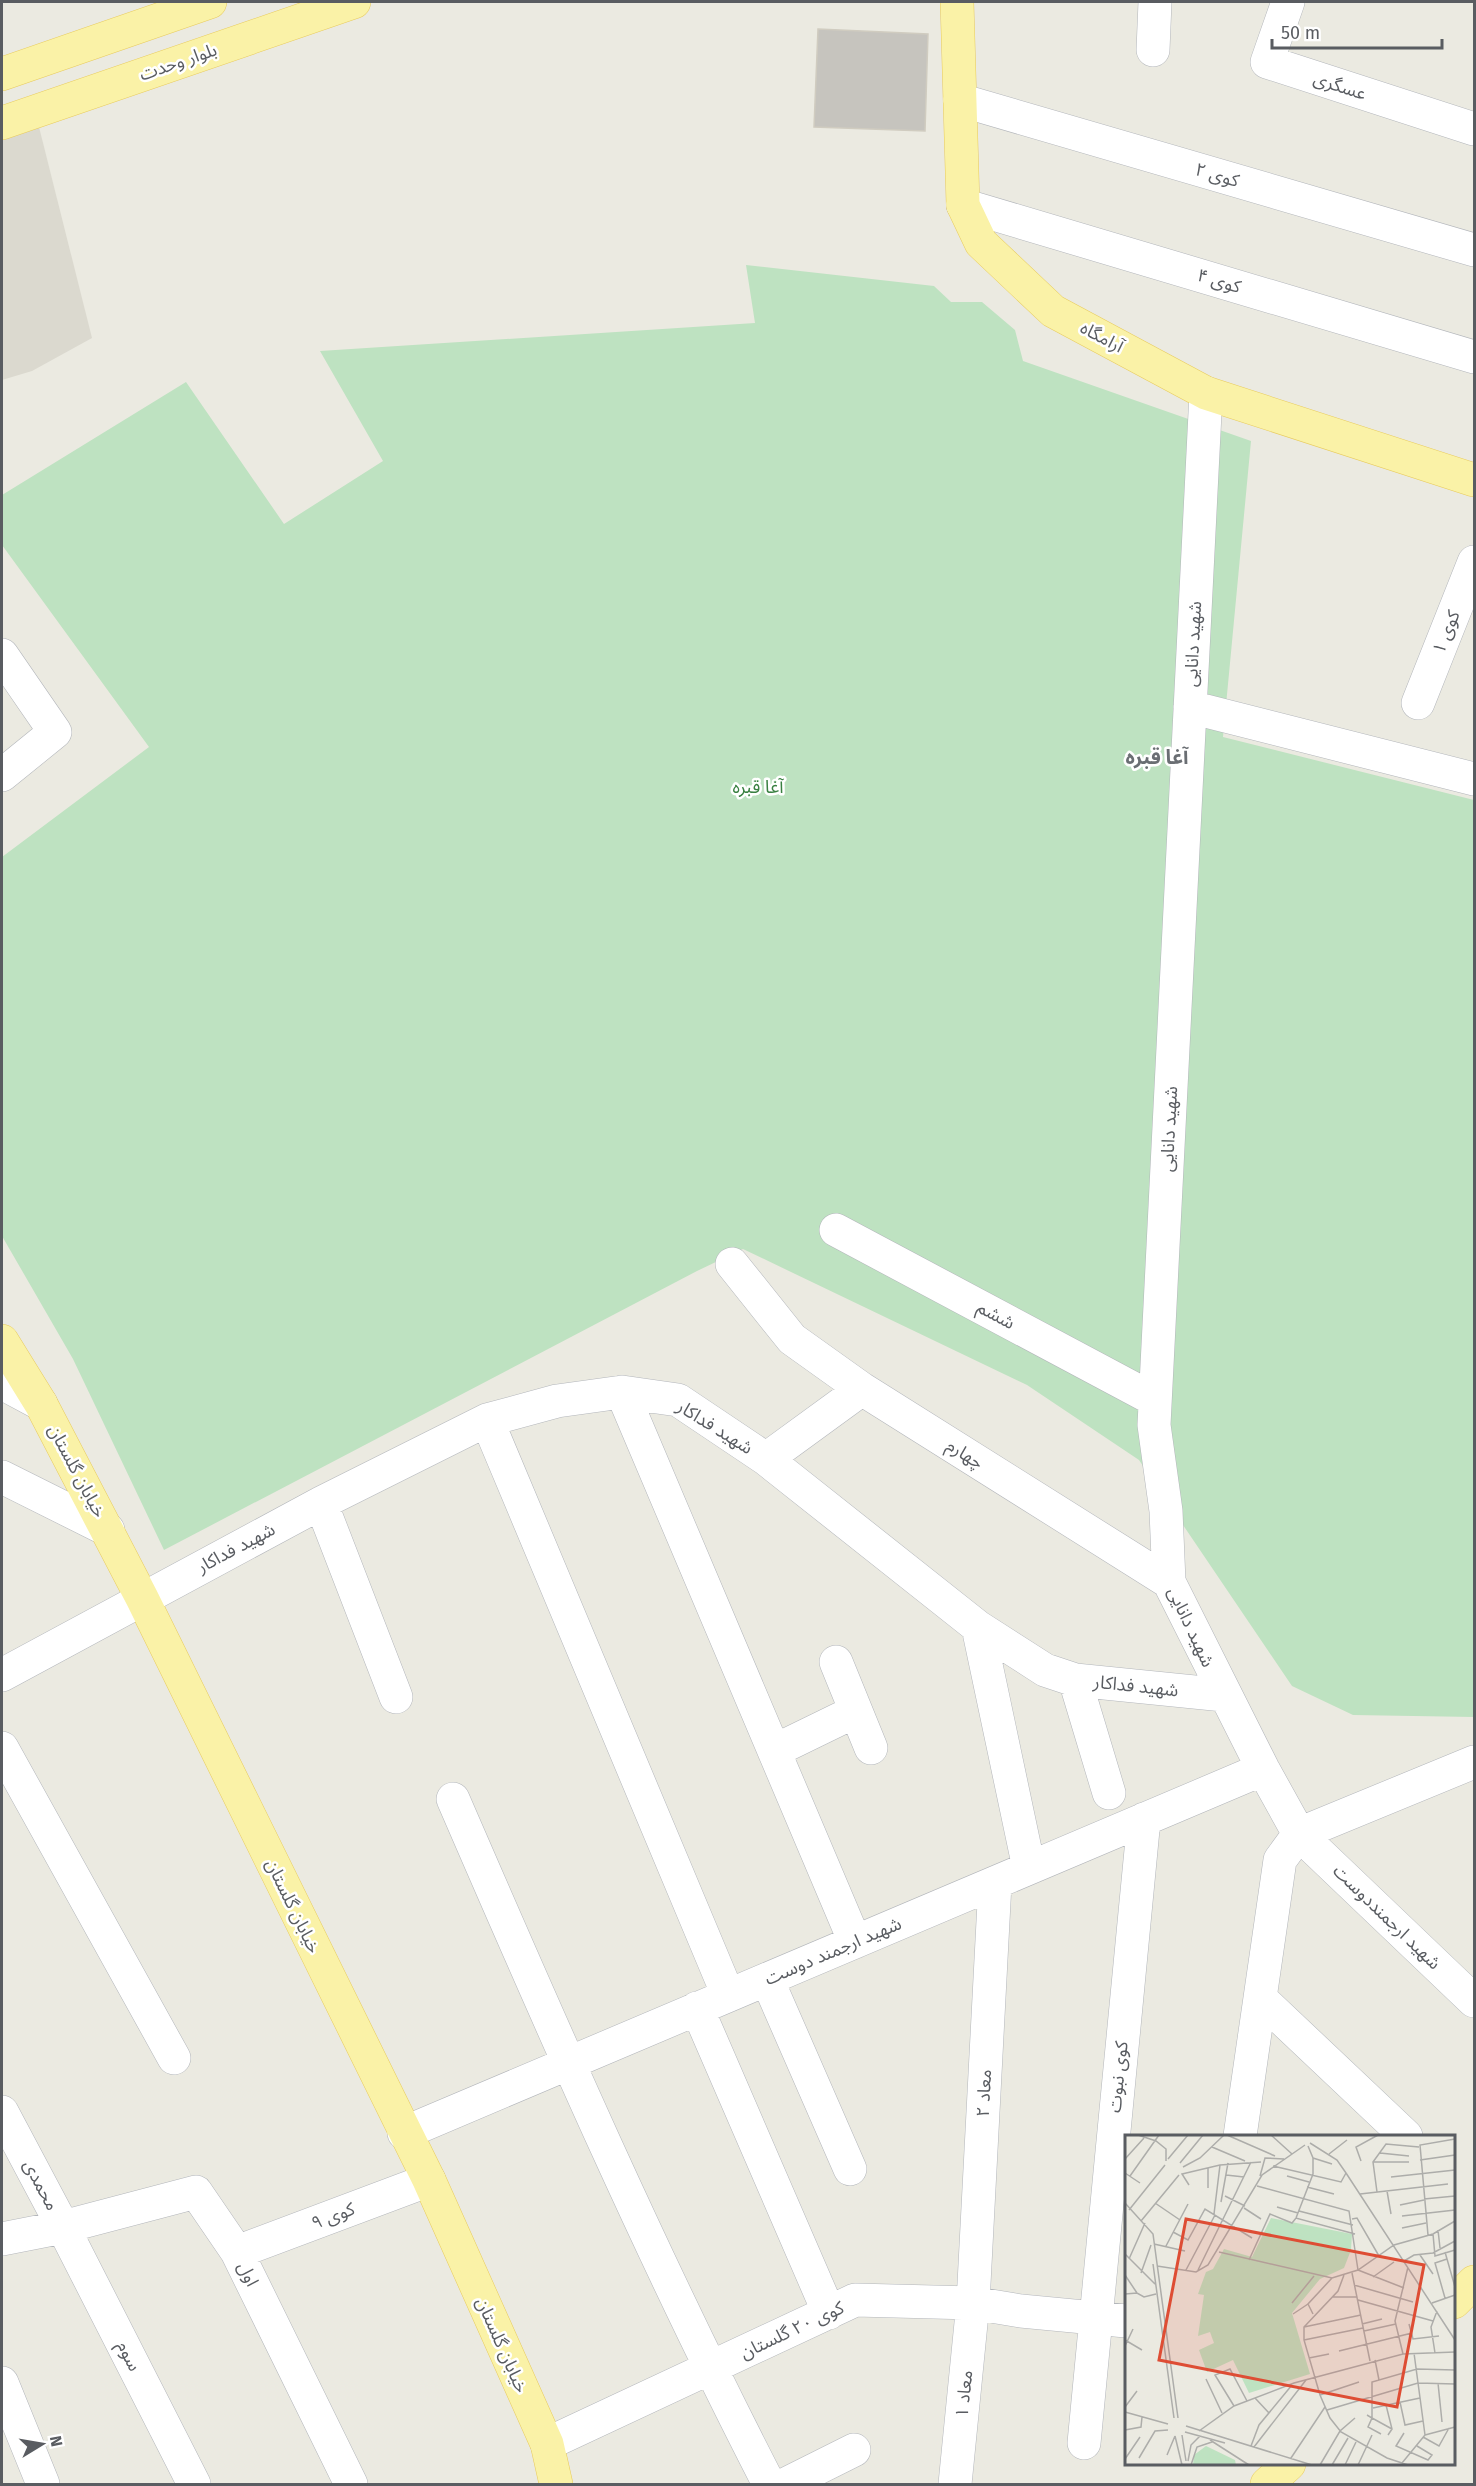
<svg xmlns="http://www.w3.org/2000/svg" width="1476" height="2486" font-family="'Fira Sans','Noto Sans Arabic',sans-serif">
<rect width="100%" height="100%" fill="#ebeae1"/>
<path fill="#dbd9cf" d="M35,111L92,338L32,371L2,380V121Z"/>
<path fill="#bee2c1" d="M746,265L934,286L951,302H982L1015,330L1023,361L1251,441L1223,737L1474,800V1717L1353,1715L1292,1686L1139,1460L1027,1385L743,1249L697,1271L164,1550L73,1359L2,1236V857L149,747L2,545V495L186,382L284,524L383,461L320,351L755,323Z"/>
<path fill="#c6c4be" stroke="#d0ccc0" stroke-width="1.5" d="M818,29L928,34L925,131L814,127Z"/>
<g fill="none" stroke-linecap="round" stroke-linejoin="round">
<g stroke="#b3b6bb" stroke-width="34">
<path id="minor" d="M1288,2L1267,62L1474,129
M1153,50L1155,2
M960,100L1474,250
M963,205L1474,357
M1206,393L1154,1425L1166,1511L1169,1582L1263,1769L1299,1834L1474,2001
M2,655L55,732L2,775
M1418,703L1474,562
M1190,707L1474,779
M836,1230L1155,1400
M732,1264L792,1339L862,1389
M2,1383L41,1404
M622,1392L855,1942
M487,1420L728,1995
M766,1459L862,1389L1169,1582
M2,1477L108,1530
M321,1503L396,1697
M978,1627L1029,1868
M836,1662L871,1748
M2,1675L321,1503L487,1420L557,1401L622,1392L678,1400L766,1459L978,1627L1045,1670L1075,1680L1224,1695
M1075,1680L1109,1793
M2,1748L174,2058
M774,1751L856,1711
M453,1799C553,2030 654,2261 769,2484
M767,1979L850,2169
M1260,1998L1406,2136
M697,2008L829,2313
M2,2112L63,2227L194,2484
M404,2133L1263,1769
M1240,2136L1280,1860L1299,1834L1474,1762
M2,2239L63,2227L196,2192L237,2252L351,2484
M237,2252L429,2180
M2,2383L43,2484
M1084,2443L1144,1819
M547,2444L855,2300L973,2303L1021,2311L1126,2321
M786,2484L854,2450
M955,2484L973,2303L995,1883"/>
</g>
<g stroke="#e8cb5d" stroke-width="34">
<path id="major" d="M957,2L963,205L981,243L1053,311L1206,393L1474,480
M2,74L210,2
M2,123L354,2
M2,1341L41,1404L142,1598L429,2180L547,2444L556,2484
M1454,2302L1474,2282
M1267,2484L1289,2464"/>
</g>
<use href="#minor" stroke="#fff" stroke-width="33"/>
<use href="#major" stroke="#faf2a7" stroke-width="33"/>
</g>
<g text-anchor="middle" stroke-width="5" stroke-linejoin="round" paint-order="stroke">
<g font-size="18" fill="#595c61" stroke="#fff">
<text transform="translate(178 62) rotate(-19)" y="6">بلوار وحدت</text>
<text transform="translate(1340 86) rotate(18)" y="6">عسگری</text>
<text transform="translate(1217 175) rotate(16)" y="6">کوی ۲</text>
<text transform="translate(1219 281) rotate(17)" y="6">کوی ۴</text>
<text transform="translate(1102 337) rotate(28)" y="6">آرامگاه</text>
<text transform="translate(1446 632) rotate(-68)" y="6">کوی ۱</text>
<text transform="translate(1193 644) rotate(-87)" y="6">شهید دانایی</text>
<text transform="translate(1169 1129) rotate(-87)" y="6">شهید دانایی</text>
<text transform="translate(996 1315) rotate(28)" y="6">ششم</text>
<text transform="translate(715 1427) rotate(32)" y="6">شهید فداکار</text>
<text transform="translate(965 1454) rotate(32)" y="6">چهارم</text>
<text transform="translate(77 1471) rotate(62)" y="6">خیابان گلستان</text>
<text transform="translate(236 1548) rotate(-28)" y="6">شهید فداکار</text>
<text transform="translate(1191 1627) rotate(65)" y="6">شهید دانایی</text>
<text transform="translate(1136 1686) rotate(6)" y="6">شهید فداکار</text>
<text transform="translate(293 1906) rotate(64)" y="6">خیابان گلستان</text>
<text transform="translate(1387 1917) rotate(44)" y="6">شهید ارجمنددوست</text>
<text transform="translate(833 1951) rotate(-23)" y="6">شهید ارجمند دوست</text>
<text transform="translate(1118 2077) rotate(-84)" y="6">کوی نبوت</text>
<text transform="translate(984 2093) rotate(-87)" y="6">معاد ۲</text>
<text transform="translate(41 2185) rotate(62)" y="6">محمدی</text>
<text transform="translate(333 2216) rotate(-21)" y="6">کوی ۹</text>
<text transform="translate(248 2274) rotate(64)" y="6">اول</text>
<text transform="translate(792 2330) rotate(-25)" y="6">کوی ۲۰ گلستان</text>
<text transform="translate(502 2345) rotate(66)" y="6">خیابان گلستان</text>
<text transform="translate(129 2356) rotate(63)" y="6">سوم</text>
<text transform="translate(964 2394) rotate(-84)" y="6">معاد ۱</text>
</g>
<g font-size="18" fill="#398041" stroke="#fff">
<text x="758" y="793">آغا قبره</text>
</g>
<g font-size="20" font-weight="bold" fill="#6a6e73" stroke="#fff">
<text x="1157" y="764">آغا قبره</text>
</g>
</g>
<g transform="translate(1125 2135)">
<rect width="330" height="330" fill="#ebeae1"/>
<path d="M146,83L227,99L226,115L219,133L195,144L167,178L185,239L124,258L108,225L82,237L74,215L89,208L85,197L73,201L79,160L73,159L81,137L88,134L99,114L127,122ZM81,311L110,325L111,330H68L69,320Z" fill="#bee2c1"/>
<path fill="none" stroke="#adadaa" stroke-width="1.5" d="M13,0L31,6L41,14V26M102,0L150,21M146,0L167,19M185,8L212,25L221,38L330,205M87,12L120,26M255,18L284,21M204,19L222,5M188,23L207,29M0,24L19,3M43,24L63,0M295,25L330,20M236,26L231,12L253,0M248,27H284M55,28L78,0M148,31L216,47L221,38M58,32L75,23L99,0M83,33V53M0,38L15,48M101,40L119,42M5,41L34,0M135,41L140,23L159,24M162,41L184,47M266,42L330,35M64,50L57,39L95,30L136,27M132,51L224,76L233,135M182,52L209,59M262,56L266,79M252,57L248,27L261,9L294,12M235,59L323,49M100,61L120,71M299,64L330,61M96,67L103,28M0,68L28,99L53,283M30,68L55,85M275,70L299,65M152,72L173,78M119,73L136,84M4,75L40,30M174,76L228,90M89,79L95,30M277,81L330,75M171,83L188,39V23L183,11M227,84L232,83L254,121M16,86L54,40M277,93L301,88M313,95L315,113M48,97L63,105L80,74L127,103M308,99L310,121L330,115M303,100L295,10L330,4M29,109L60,116M41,111L63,69M94,117L207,143L233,135L269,110L308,99L330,86M320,117L330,152M0,119L30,149M295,120L308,139M4,124L20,88M124,125L145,79L167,88L171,83L230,99M279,126L289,120L308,118L330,106M28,129L49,283M32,131L71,137L83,130L137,40L180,10M61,135L90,80M73,135L126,27M233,135L279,153M16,138L26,110M227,138L245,226M0,140L12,158M219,140L213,156L179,192V205L195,260L205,283L216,297L262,323L283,330M248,142L269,127M229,150L288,167M0,159L12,158L19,162L31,159M208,162H232M320,163L310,128L322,124M233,165L308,186M167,168L189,141M307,168L330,160M168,179L183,169M188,179L183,169L207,143M237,189L257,184M284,189L288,204L314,201M179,192L236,180M239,196L271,189M0,205L17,215M179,205L238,193M0,211L8,194M214,216L287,198M289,218L300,300M310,218L306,192L312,176M278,219L270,186L283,132M184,223L204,219M250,225L254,245M81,244L97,278M313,248L317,287M195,260L234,247M130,263L144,278M275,267L280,290L298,286M261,270L267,294L263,300M109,271L90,240L105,234L122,266M0,272L12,256M248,273L295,263M202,275L293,248L330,249M0,277L43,289M242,280L247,283L243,292L256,299M61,291L187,330M267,294L247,283V247L292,234L330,235M0,295L16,292L17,282M74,296L109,271L169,248L278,219L330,217M60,297L100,308M279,298L271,311L303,325L307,320L292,311M57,300L61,326M300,300L330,292M50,301L57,330M298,302L314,311L324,293M85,305L124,330M126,311L134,290L167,250M129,312L181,245M42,320L50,301M14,323L30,296L43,295M166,323L200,272M0,324L15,302M63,326L66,310L75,301M277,328L300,300M66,330L72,312L87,307M195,330L215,296L230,283M207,330L223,303M220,330L231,307M233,330L247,300"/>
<path fill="#de4d34" fill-opacity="0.15" stroke="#de4d34" stroke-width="3" d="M61,84L299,130L272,272L34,225Z"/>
<rect width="330" height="330" fill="none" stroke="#595c61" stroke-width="3"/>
</g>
<rect width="1476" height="2486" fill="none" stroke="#595c61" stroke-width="6"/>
<g transform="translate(42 2444) rotate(79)" stroke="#ffffff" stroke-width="4.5" paint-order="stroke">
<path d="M0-4.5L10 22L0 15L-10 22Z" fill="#595c61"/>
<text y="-9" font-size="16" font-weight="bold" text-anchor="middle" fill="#595c61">N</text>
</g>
<path d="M1272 39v9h170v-9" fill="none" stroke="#595c61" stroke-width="3"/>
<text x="1281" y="39" font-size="18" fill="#595c61" stroke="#ffffff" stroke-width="4.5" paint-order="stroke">50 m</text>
</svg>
